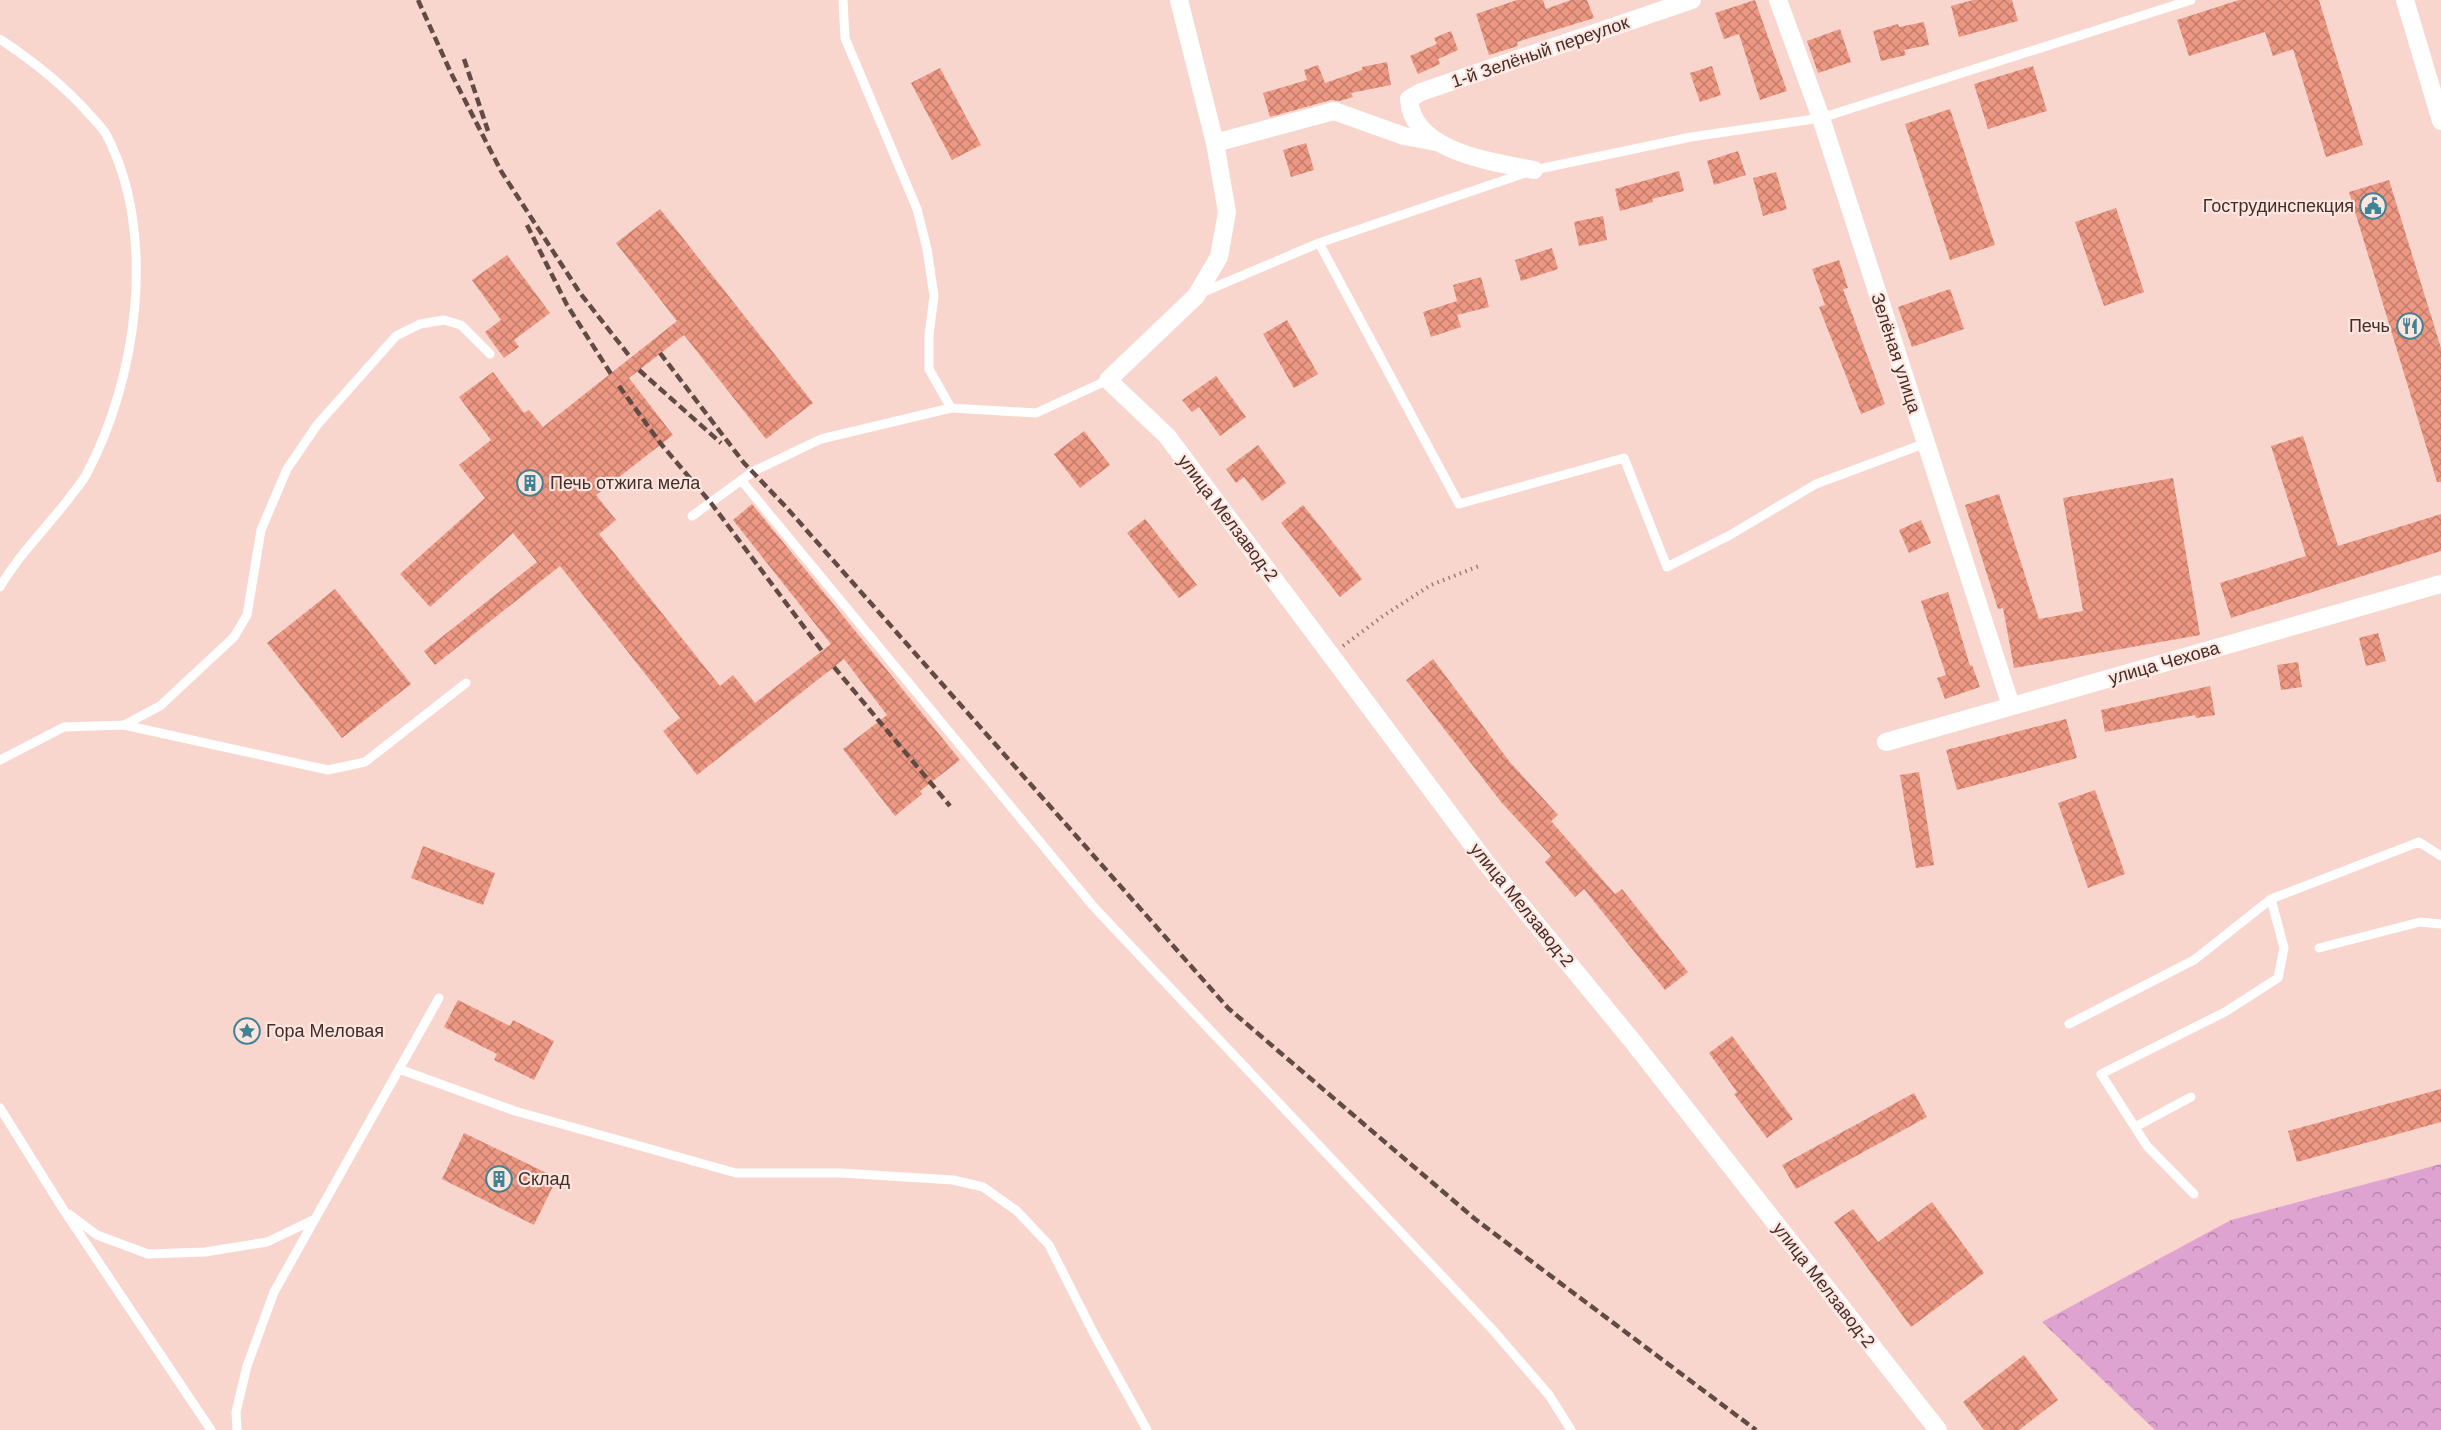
<svg xmlns="http://www.w3.org/2000/svg" width="2441" height="1430" font-family="Helvetica,sans-serif">
<defs>
<pattern id="forest-crowns" width="20" height="18" patternUnits="userSpaceOnUse" patternTransform="scale(1.5)"><rect width="20" height="18" fill="#dfa3d2"/><path d="M2 6a3 3 0 1 1 6 0M12 15a3 3 0 1 1 6 0" fill="none" stroke="#b685aa"/></pattern>
<pattern id="building-cross-hatch" width="8" height="8" patternUnits="userSpaceOnUse" patternTransform="scale(1.5)"><rect width="8" height="8" fill="#ed9883"/><path d="M0 0l8 8M0 8l8-8" fill="none" stroke="#c27c6b"/></pattern>
</defs>
<rect width="100%" height="100%" fill="#f9d6cd"/>
<path fill="url(#forest-crowns)" d="M2441,1164V1430H2155L2042,1322L2231,1220Z"/>
<path fill="url(#building-cross-hatch)" d="M1517,0H1543L1546,9L1571,0H1587L1594,18L1517,42L1518,46L1489,55L1476,14Z
M1755,0L1787,91L1760,100L1739,34L1724,39L1715,13Z
M1973,0H2012L2018,21L1959,37L1951,6Z
M2239,0H2319L2363,145L2326,157L2293,49L2273,56L2265,32L2189,56L2177,20Z
M1924,22L1929,45L1904,50L1906,55L1881,61L1873,31L1898,24L1899,27Z
M1840,29L1851,62L1818,73L1807,41Z
M1451,31L1458,50L1438,59L1440,64L1418,74L1410,56L1437,44L1434,38Z
M1387,62L1391,85L1351,93L1353,97L1340,101L1331,100L1270,117L1263,93L1307,80L1304,70L1318,65L1325,83L1362,70V67Z
M1712,66L1721,95L1700,102L1690,73Z
M2033,66L2047,111L1988,129L1974,84Z
M940,68L981,145L952,160L911,83Z
M1950,109L1995,245L1950,260L1905,124Z
M1306,143L1314,170L1291,177L1283,150Z
M1738,151L1746,175L1714,185L1707,161Z
M1679,171L1684,191L1652,199L1653,202L1620,211L1615,189Z
M1776,172L1787,209L1763,216L1753,178Z
M2389,180L2441,348V482H2437L2349,192Z
M2116,208L2144,292L2104,306L2075,222Z
M660,209L813,403L766,439L684,335L629,378L673,435L596,495L616,520L599,534L720,686L733,675L755,703L831,644L733,520L752,504L960,760L920,791L922,794L895,816L843,749L887,715L844,659L697,775L663,731L680,718L560,566L435,665L424,651L537,562L513,533L430,607L400,574L485,498L459,465L491,440L459,397L493,372L524,413L529,410L543,427L677,321L616,243Z
M1603,216L1607,240L1579,246L1574,222Z
M1552,248L1558,269L1521,281L1515,260Z
M507,255L550,313L514,340L519,347L504,358L485,332L501,320L472,280Z
M1839,260L1848,288L1843,289L1885,404L1861,414L1819,307L1825,305L1812,269Z
M1481,277L1489,307L1457,315L1461,327L1431,337L1423,312L1457,301L1453,285Z
M1950,289L1964,329L1912,347L1898,307Z
M1287,320L1318,374L1294,388L1263,334Z
M1216,376L1246,417L1220,436L1199,407L1192,412L1182,400Z
M1084,431L1110,465L1080,488L1054,454Z
M2303,436L2338,546L2441,514V551L2231,618L2220,583L2306,556L2271,446Z
M1258,445L1286,483L1262,501L1244,477L1236,483L1226,469Z
M2173,478L2200,635L2014,668L2003,608L1998,609L1965,505L1999,494L2039,619L2083,611L2063,498Z
M1303,505L1362,579L1340,597L1281,523Z
M1145,519L1197,585L1179,598L1127,533Z
M1921,520L1931,543L1909,553L1899,530Z
M335,589L411,684L342,738L267,643Z
M1948,592L1970,666L1972,665L1980,687L1945,699L1937,678L1946,675L1921,601Z
M2378,633L2386,661L2366,666L2359,638Z
M1433,659L1509,761L1558,815L1551,821L1615,894L1622,889L1688,972L1665,990L1584,889L1575,897L1545,862L1551,856L1502,803L1406,680Z
M2298,662L2302,687L2281,690L2277,665Z
M2210,686L2215,715L2196,718L2195,715L2105,732L2101,710Z
M2066,719L2077,758L1957,790L1946,750Z
M1919,772L1934,865L1916,868L1900,775Z
M2095,790L2125,874L2088,888L2058,803Z
M423,846L495,873L483,905L411,878Z
M458,1000L510,1026L513,1020L554,1041L534,1080L494,1060L497,1054L444,1027Z
M1732,1036L1793,1119L1767,1138L1734,1094L1737,1092L1709,1053Z
M2441,1089V1122L2297,1162L2288,1131Z
M1914,1093L1927,1117L1796,1189L1782,1165Z
M464,1133L557,1178L534,1225L442,1179Z
M1932,1202L1984,1273L1911,1327L1834,1222L1853,1209L1878,1242Z
M2024,1355L2058,1400L2019,1430H1984L1963,1402Z"/>
<g fill="none" stroke-linecap="round" stroke-linejoin="round">
<path stroke="#997d76" stroke-width="4" stroke-dasharray="1.5 4.5" stroke-linecap="butt" d="M1343,646L1383,616L1431,585L1479,566"/>
<path stroke="#fff" stroke-width="9" d="M843,0L845,38L917,209L927,249L934,296L929,335V369L951,408
M0,39C33,61 64,85 90,115C96,122 103,128 107,136C158,235 137,380 86,475C81,484 73,492 67,501C45,529 18,556 0,587
M1319,243L1459,504L1624,458L1667,567L1730,535L1816,484L1926,443
M1201,293L1319,243L1534,170L1691,137L1821,118L2191,0
M741,480L1093,906L1492,1329L1549,1395L1571,1430
M692,516L754,471L821,439L951,408L1036,413L1108,380
M124,725L160,706L234,637L247,615L261,530L287,469L317,425L396,336L420,324L444,320L461,325L490,354
M0,760L64,727L124,725L328,770L365,762L466,683
M2319,948L2420,922L2441,924
M2069,1024L2194,960L2271,899L2419,842L2441,856
M399,1069L515,1111L736,1173H841L953,1180L983,1187L1017,1211L1049,1245L1093,1332L1147,1430
M0,1108L63,1209L211,1430
M2135,1127L2191,1097
M2194,1194L2147,1146L2101,1074L2225,1012L2278,978L2284,948L2271,899
M69,1214L97,1235L148,1254L205,1252L267,1242L315,1219
M237,1430L236,1412L247,1366L274,1292L439,998"/>
<path stroke="#fff" stroke-width="18" d="M1179,0L1215,143L1227,212L1219,257L1196,296L1108,380L1167,436L1487,864L1634,1043L1938,1430
M1778,0L1821,118L2011,706
M2405,0L2441,121
M1215,143L1334,111L1404,136L1436,142
M1534,170C1493,162 1412,152 1409,99L1421,92L1692,0
M1886,742L2441,584"/>
<path stroke="#634b45" stroke-width="4.5" stroke-dasharray="9 4.5" stroke-linecap="butt" d="M418,0L451,73L501,171L580,293L631,358
M464,59L488,131
M527,225L567,305L611,374
M660,353L744,463L786,507L1228,1008L1475,1219L1756,1430
M639,370L721,443
M619,386L661,444L711,503L822,651
M834,667L950,806"/>
</g>
<defs>
<g id="civic-ring" transform="scale(1.35)"><circle r="9.5" fill="#fee6e0" stroke="#408493" stroke-width="1.5"/><path d="M-.6-6.5H3V-4.5H.6V-3L4-1V1h2V6H-6V1h2V-1L-.6-3ZM-1.2 2.5V6h2.4V2.5Z" fill="#408493"/></g>
<g id="restaurant-ring" transform="scale(1.35)"><circle r="9.5" fill="#fee6e0" stroke="#408493" stroke-width="1.5"/><path d="M-5-6h1v4h1v-4h1v4h1v-4h1v5L-1.5 .5V6h-2V.5L-5-1ZM5-6V6H3V1.5H1.5Q1.5-4 5-6Z" fill="#408493"/></g>
<g id="building-ring" transform="scale(1.35)"><circle r="9.5" fill="#fee6e0" stroke="#408493" stroke-width="1.5"/><path d="M-4-6H4V6H1V3H-1V6H-4ZM-2.5-4.3h1.7v1.8h-1.7ZM.8-4.3h1.7v1.8H.8ZM-2.5-1h1.7V.8h-1.7ZM.8-1h1.7V.8H.8Z" fill="#408493"/></g>
<g id="sight-ring" transform="scale(1.35)"><circle r="9.5" fill="#fee6e0" stroke="#408493" stroke-width="1.5"/><path d="M0-6L1.8-2.2L6-1.7L2.9 1.2L3.7 5.4L0 3.3L-3.7 5.4L-2.9 1.2L-6-1.7L-1.8-2.2Z" fill="#408493"/></g>
</defs>
<g fill-rule="evenodd">
<use href="#civic-ring" x="2373" y="206"/>
<use href="#restaurant-ring" x="2410" y="326"/>
<use href="#building-ring" x="530" y="483"/>
<use href="#sight-ring" x="247" y="1031"/>
<use href="#building-ring" x="499" y="1179"/>
</g>
<g text-anchor="middle" stroke-width="4.5" stroke-linejoin="round" paint-order="stroke">
<g font-size="18" fill="#442e29" stroke="#fee6e0">
<text transform="translate(1540 52) rotate(-19)" y="6">1-й Зелёный переулок</text>
<text transform="translate(1896 353) rotate(72)" y="6">Зелёная улица</text>
<text transform="translate(1228 518) rotate(53)" y="6">улица Мелзавод-2</text>
<text transform="translate(2164 663) rotate(-16)" y="6">улица Чехова</text>
<text transform="translate(1522 905) rotate(51)" y="6">улица Мелзавод-2</text>
<text transform="translate(1824 1285) rotate(52)" y="6">улица Мелзавод-2</text>
</g>
<g font-size="18" fill="#442e29" stroke="#fee6e0" text-anchor="start">
<text x="2354" y="212" text-anchor="end">Гострудинспекция</text>
<text x="2390" y="332" text-anchor="end">Печь</text>
<text x="550" y="489">Печь отжига мела</text>
<text x="266" y="1037">Гора Меловая</text>
<text x="518" y="1185">Склад</text>
</g>
</g>
</svg>
